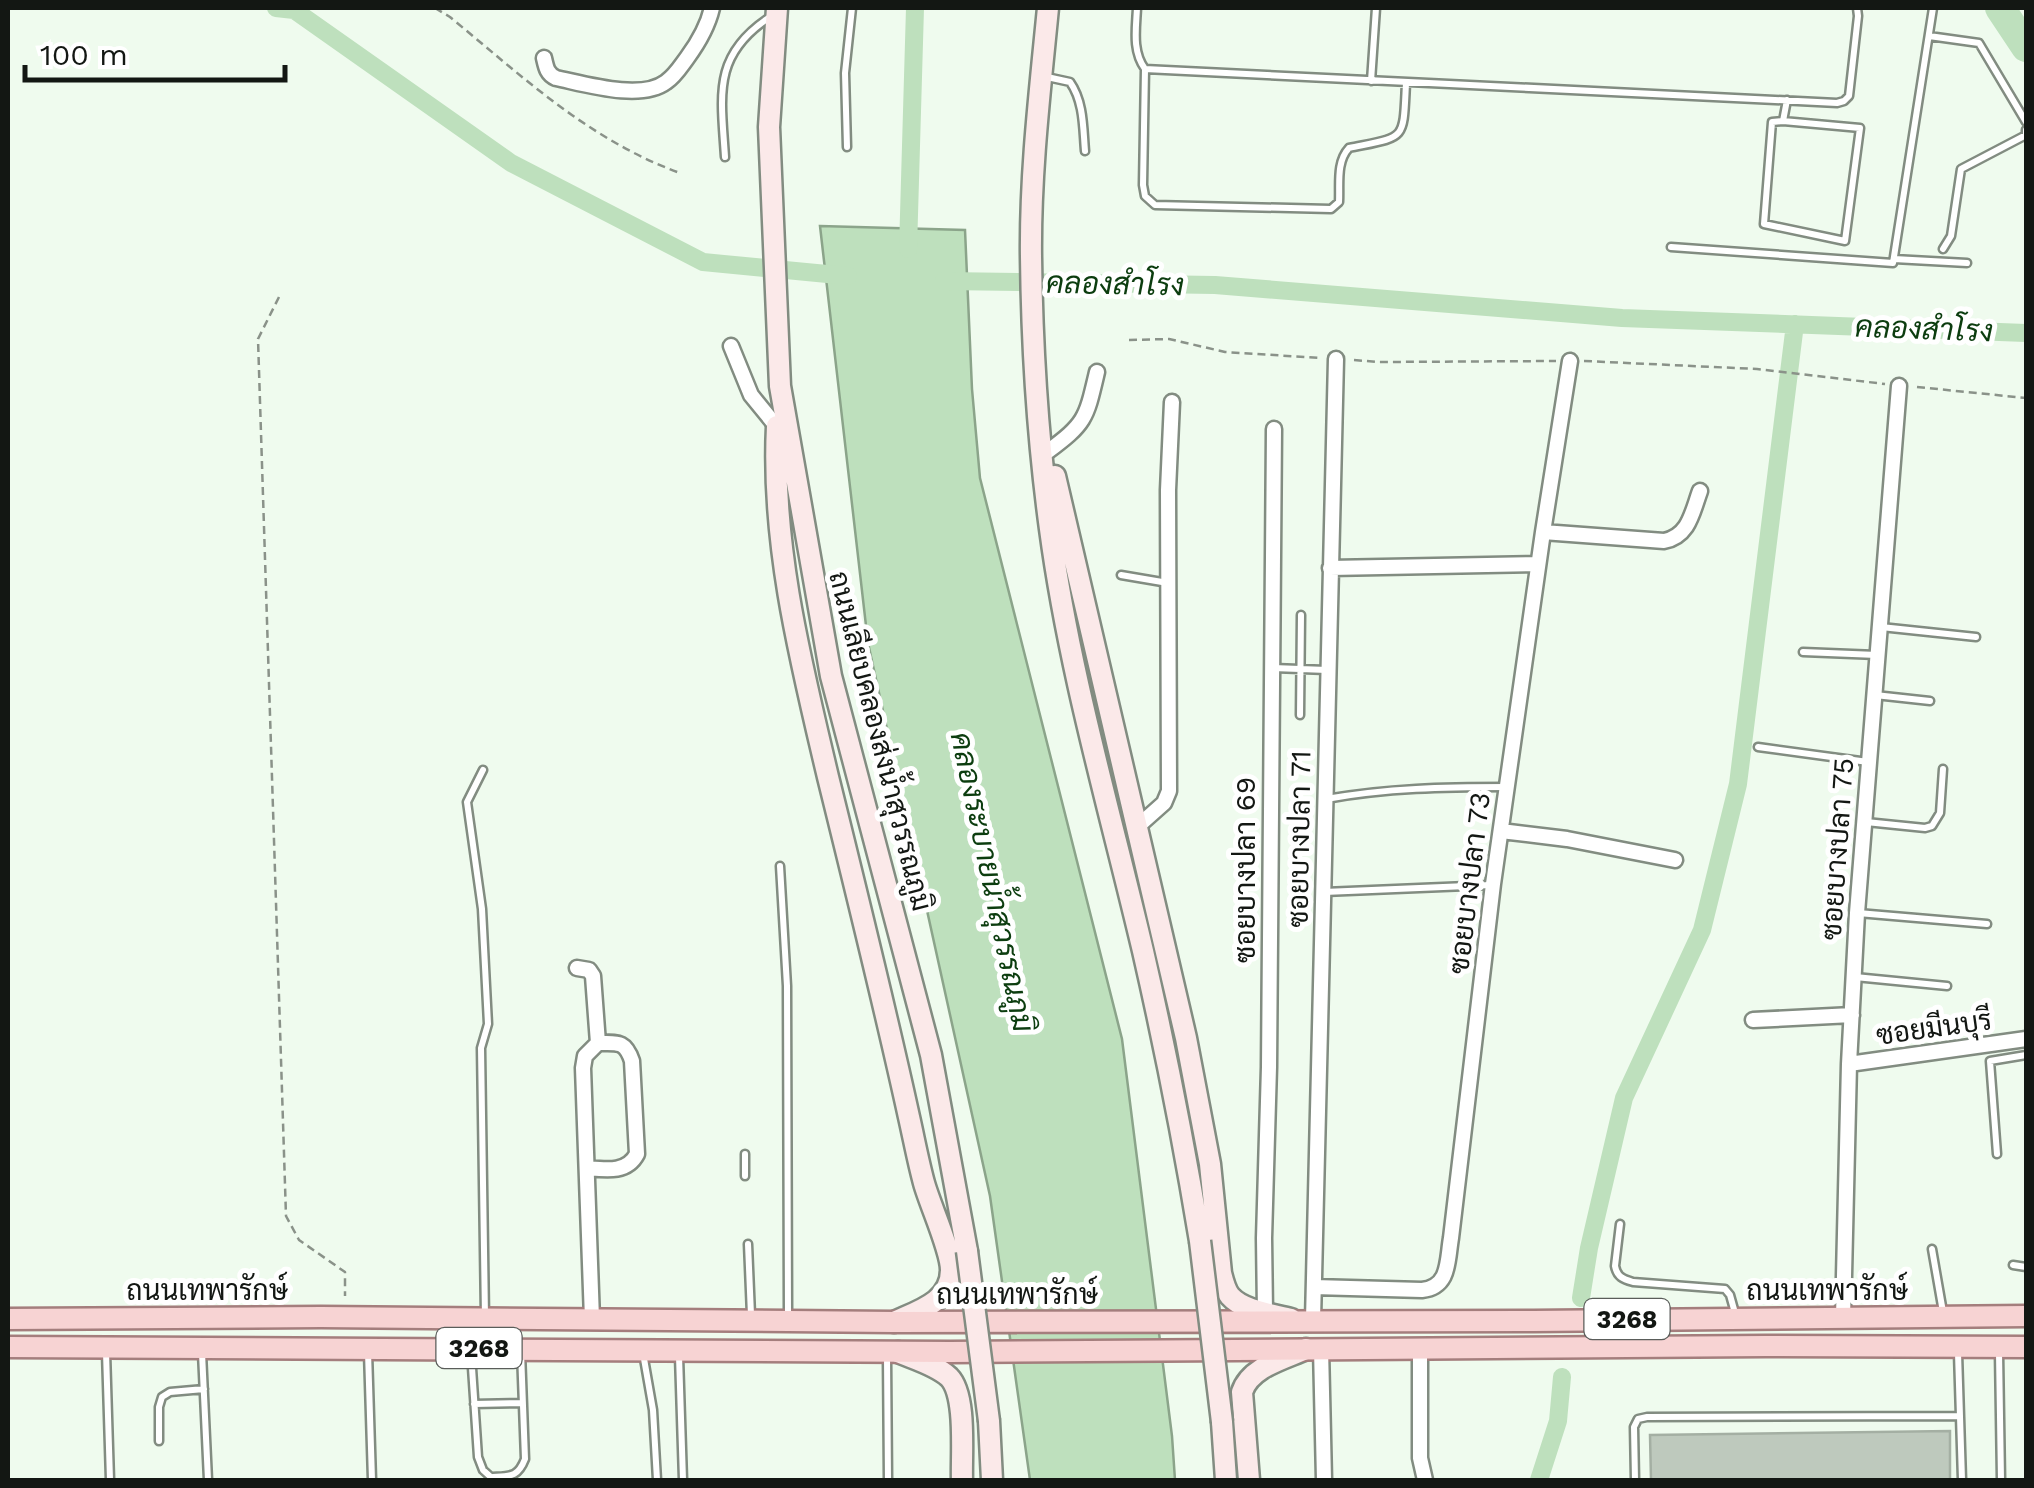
<svg xmlns="http://www.w3.org/2000/svg" width="2034" height="1488" font-family="'Work Sans',Sarabun,sans-serif">
<rect width="100%" height="100%" fill="#effbee"/>
<path fill="#bee0bd" stroke="#8ba48a" stroke-width="2.5" d="M820,226L965,230L972,389L980,478L1122,1039L1172,1436L1175,1480H1030L990,1196L868,643Z"/>
<g fill="none" stroke-linecap="round" stroke-linejoin="round">
<path stroke="#bee0bd" stroke-width="18" d="M276,8L294,10L511,163L703,262L848,276
M908,249L915,8
M944,281L1215,285L1622,318L2026,333
M1581,1298L1589,1248L1624,1098L1702,930L1738,784L1795,324
M1539,1480L1558,1421L1562,1377"/>
<path stroke="#bee0bd" stroke-width="30" d="M2000,8L2026,47"/>
</g>
<path fill="#bec9bd" stroke="#a4afa3" stroke-width="2.5" d="M1950,1431V1480H1651L1650,1435Z"/>
<g fill="none" stroke-linecap="round" stroke-linejoin="round">
<g stroke="#828c81" stroke-width="11">
<path id="lane" d="M1137,8C1136,29 1132,51 1145,69L1143,185L1145,196L1155,205L1331,209L1339,202C1340,184 1336,162 1349,148C1407,136 1403,142 1406,83
M1929,36L1979,43L2026,122
M1145,69L1837,103L1844,101L1849,96L1858,16L1857,8
M1047,77L1070,82C1084,102 1083,128 1085,151
M1371,81L1376,8
M1783,121L1860,128L1845,241L1764,224L1772,122L1783,121L1787,100
M847,147L845,73L852,8
M725,157C721,95 712,55 770,17
M1671,247L1893,263L1933,8
M1943,249L1951,236L1961,169L2026,135V130
M1894,259L1967,263
M1121,575L1168,583
M1881,627L1976,637
M1803,652L1877,655
M1273,668L1327,670
M1875,695L1930,701
M1300,715L1301,615
M1758,747L1868,762
M483,770L467,802L482,909L488,1024L481,1048L485,1317
M1326,799C1388,788 1444,787 1507,787
M1866,822L1925,828L1932,826L1940,813L1943,769
M780,866L787,986L788,1315
M1324,892L1491,885
M1858,913L1987,924
M1855,977L1947,986
M745,1154V1176
M1997,1154L1990,1061L2026,1055
M1620,1224L1615,1266C1617,1277 1623,1279 1633,1282L1725,1289L1730,1295L1735,1313
M748,1244L751,1315
M1932,1249L1943,1312
M2013,1265L2026,1267
M106,1352L110,1480
M368,1352L372,1480
M202,1353L208,1480
M471,1353L478,1457L483,1470L493,1479
M643,1353L653,1410L657,1480
M1958,1353L1962,1480
M1999,1353L2001,1480
M679,1356L683,1480
M887,1357L888,1480
M474,1404L523,1403
M159,1441V1407L162,1397L170,1392L204,1389
M493,1477C511,1476 518,1477 525,1459L521,1352
M1635,1480L1634,1427L1638,1419L1647,1417L1960,1416"/>
</g>
<g stroke="#828c81" stroke-width="19">
<path id="street" d="M544,58C546,67 547,74 556,78C585,84 641,101 666,82C675,76 681,66 687,58C698,43 708,25 712,8
M731,346L751,395L777,427
M1047,452C1086,423 1086,419 1097,372
M1543,532L1664,541C1689,536 1692,513 1700,491
M1330,568L1538,564
M1137,827L1164,803L1169,791L1168,490L1172,402
M1501,831L1567,839L1675,860
M577,968L589,970L593,976L598,1043
M1753,1020L1852,1015
M1849,1064L2026,1039
M587,1168C607,1170 627,1173 637,1154L632,1061C625,1040 617,1043 598,1043L585,1056L583,1068L592,1319
M1314,1287L1422,1290C1450,1287 1447,1261 1451,1238L1493,884L1543,532L1570,361
M1265,1312L1264,1238L1269,1067L1274,429
M1843,1318L1849,1064L1857,913L1899,386
M1313,1320L1336,359
M1321,1348L1324,1480
M1420,1348V1458L1425,1480"/>
</g>
<g stroke="#828c81" stroke-width="25">
<path id="secondary" d="M777,8L769,127L780,386L831,676L931,1055L967,1251
M1048,8C1040,90 1030,174 1031,257C1032,347 1038,440 1050,529C1069,672 1110,811 1143,951C1165,1047 1184,1144 1200,1241
M777,426C771,545 801,663 828,777C856,890 884,1003 909,1117C914,1139 918,1161 924,1183C930,1205 951,1250 951,1270C951,1302 918,1311 894,1322
M1055,476L1186,1038L1210,1164L1221,1273C1223,1281 1225,1290 1230,1296C1243,1311 1272,1314 1291,1319
M898,1352C914,1359 936,1365 949,1377C967,1395 961,1455 962,1480
M989,1421L992,1480
M1222,1422L1226,1480
M1249,1480L1242,1392C1250,1367 1284,1359 1306,1349"/>
</g>
<g stroke="#a47e7d" stroke-width="25">
<path id="primary" d="M8,1319L321,1317L894,1322L1534,1321L2026,1316
M8,1347L950,1352L1765,1346L2026,1347"/>
</g>
<path stroke="#8a9289" stroke-width="2.5" stroke-dasharray="8 5" stroke-linecap="butt" d="M435,8L450,17C523,77 589,140 680,173
M279,297L258,339L286,1216L299,1240L345,1272V1296
M1129,340L1169,339L1225,352L1321,358
M1354,360L1379,362L1556,361
M1584,361L1757,369L1885,384
M1917,387L2026,398"/>
<use href="#lane" stroke="#fff" stroke-width="6"/>
<use href="#street" stroke="#fff" stroke-width="14"/>
<use href="#secondary" stroke="#fbe9e9" stroke-width="20"/>
<use href="#primary" stroke="#f7d3d3" stroke-width="20"/>
<g stroke="#828c81" stroke-width="25" stroke-linecap="butt">
<path id="secondary-bridge" d="M1200,1241L1222,1422
M967,1251L989,1421"/>
</g>
<use href="#secondary-bridge" stroke="#fbe9e9" stroke-width="20"/>
</g>
<g text-anchor="middle" stroke-width="10" stroke-linejoin="round" paint-order="stroke">
<g fill="#fff" stroke="#5a5d5a" stroke-width="2.5">
<rect x="1584.5" y="1299" width="85" height="40" rx="8"/>
<rect x="436.5" y="1328" width="85" height="40" rx="8"/>
</g>
<g font-size="25" font-weight="bold" fill="#131713">
<text x="1627" y="1328">3268</text>
<text x="479" y="1357">3268</text>
</g>
<g font-size="28" fill="#131713" stroke="#fff">
<text transform="translate(881 741) rotate(76)" y="10">ถนนเลียบคลองส่งน้ำสุวรรณภูมิ</text>
<text transform="translate(1299 839) rotate(-89)" y="10">ซอยบางปลา 71</text>
<text transform="translate(1837 849) rotate(-86)" y="10">ซอยบางปลา 75</text>
<text transform="translate(1245 870) rotate(-90)" y="10">ซอยบางปลา 69</text>
<text transform="translate(1469 883) rotate(-83)" y="10">ซอยบางปลา 73</text>
<text transform="translate(1934 1027) rotate(-8)" y="10">ซอยมีนบุรี</text>
<text x="207" y="1300">ถนนเทพารักษ์</text>
<text x="1827" y="1300">ถนนเทพารักษ์</text>
<text x="1017" y="1304">ถนนเทพารักษ์</text>
</g>
<g font-size="30" font-style="italic" fill="#0c3d0f" stroke="#fff">
<text transform="translate(1115 284) rotate(1)" y="10">คลองสำโรง</text>
<text transform="translate(1924 329) rotate(2)" y="10">คลองสำโรง</text>
<text transform="translate(992 882) rotate(78)" y="10">คลองระบายน้ำสุวรรณภูมิ</text>
</g>
</g>
<rect width="2034" height="1488" fill="none" stroke="#131713" stroke-width="20"/>
<path d="M25 65v15h260v-15" fill="none" stroke="#131713" stroke-width="5"/>
<text x="40" y="65" font-size="30" fill="#131713" stroke="#ffffff" stroke-width="8" paint-order="stroke">100 m</text>
</svg>
